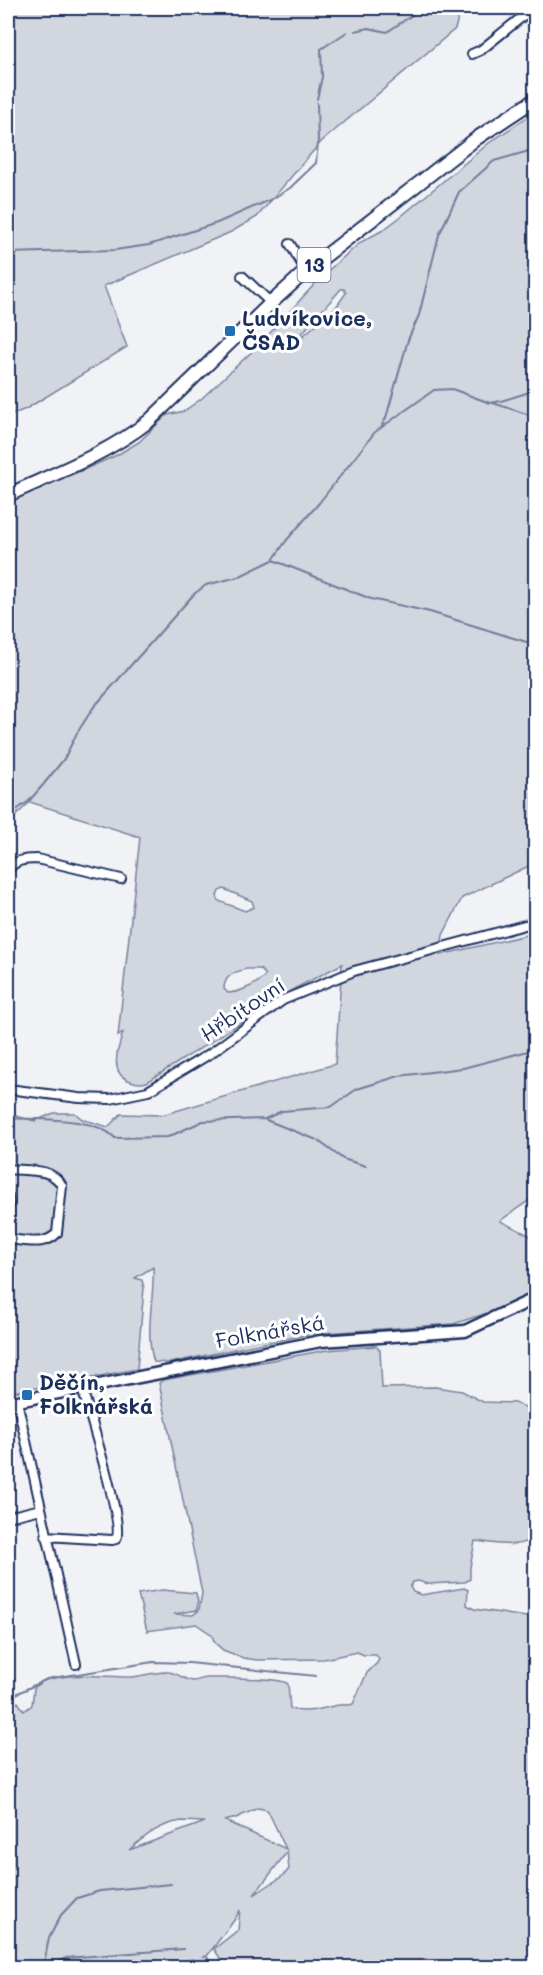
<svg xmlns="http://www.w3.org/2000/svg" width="543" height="1975" font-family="Mali,sans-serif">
<rect width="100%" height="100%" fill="#f1f2f5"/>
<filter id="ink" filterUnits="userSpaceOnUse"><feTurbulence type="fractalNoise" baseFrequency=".0167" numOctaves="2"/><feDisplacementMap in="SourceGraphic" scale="12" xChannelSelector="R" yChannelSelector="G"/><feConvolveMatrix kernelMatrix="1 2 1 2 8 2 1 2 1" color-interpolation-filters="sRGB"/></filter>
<g filter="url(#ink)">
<path fill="#d2d6df" stroke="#76829e" stroke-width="1.5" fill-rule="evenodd" d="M8,8H461L455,29L321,142L257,217L231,232L104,286L127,347L26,409L8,416Z
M535,112V863L462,898L443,935L440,955L535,933V1196L500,1221L535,1238V1292L503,1308L453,1324L311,1334L249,1346L170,1363L154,1362C144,1332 155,1297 153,1267L135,1278L142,1280L144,1288L137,1369L8,1393V1114L35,1121L54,1113H75L82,1119L108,1127L121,1114L162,1115L335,1064L342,964L294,989L147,1082C139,1084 136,1083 128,1080C109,1072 118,1048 123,1033L118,1036L140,837L30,802L8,823V503L61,478L81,471L117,455L139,442L167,415L184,411L201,399L259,345L323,275L361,242L383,230L399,218L489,143ZM341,289H344L346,293L336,307L289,348ZM224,889L252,901L254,907L245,911L219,901L217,896L219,891ZM246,969H260L266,975C258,984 241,992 228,993L224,989C224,976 234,972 246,969Z
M376,1346L380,1350L382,1388L435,1387L462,1391L483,1402L514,1403L535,1411V1536C521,1550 494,1543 475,1541L470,1567V1579L465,1582L428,1584L418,1581L413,1582L410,1587L413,1592L421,1595L464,1588L468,1590L467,1605L474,1609L526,1617L535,1608V1967H226L214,1949L238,1930L240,1910L235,1919L207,1956L203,1957H207L216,1967H177L194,1959L157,1968L8,1967V1694L14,1697L10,1708L18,1702L24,1711L32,1705L34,1688C50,1668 107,1678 131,1677C144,1676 156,1671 168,1672C177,1672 185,1681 193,1681C197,1681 202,1678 207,1678C220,1678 280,1677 288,1684L290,1709C311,1714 320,1708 339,1705C344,1704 348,1706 353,1704L367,1673L377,1663L379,1659L376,1655H364L357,1652L324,1659L257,1660L243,1658L223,1650L215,1643L211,1634L196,1624L147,1631L138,1594L162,1590L196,1593L198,1602L197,1610L174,1614L193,1615L199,1610L202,1593L159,1383L163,1380L327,1350ZM258,1808L267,1810L269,1813L286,1849L225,1821L236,1818ZM181,1821L205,1822L129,1850C145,1836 160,1824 181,1821ZM287,1852L289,1869L284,1875L254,1895Z"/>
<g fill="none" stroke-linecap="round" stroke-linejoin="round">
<path stroke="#707c9a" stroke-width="2" d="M355,31L369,28L387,32L411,16L420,8
M317,99L322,77L321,49L347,32
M8,253L115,250L149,245L217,223L272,199L290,188L316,163L318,143L317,103
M493,403L536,417
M382,425L386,418L408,340L419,315L439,235L459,192L494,161L536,149
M273,560L371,599L430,612L536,645
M8,816L29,801L43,785L64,759L77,733L93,708L194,594L206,585L238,577L273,560L286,541L319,503L375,432L434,390L452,389L490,403L501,401L536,390
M8,1118C39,1120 94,1116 115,1138L168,1137L203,1121L265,1119L282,1111L331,1107L357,1089L399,1076L463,1068L536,1049
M266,1120L317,1140L343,1159L366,1166
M8,1698L47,1679L153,1662L189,1663L316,1676
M43,1968L49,1938L61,1915L77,1898L100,1891L171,1884
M46,1968L66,1958L183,1949"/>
<g stroke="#1b2f5e" stroke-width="12">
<path id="street" d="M472,54L481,50L533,8
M290,244L306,271
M242,276L271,303
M8,871C14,860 24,859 37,859L121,879
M8,1089L79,1098L110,1099L148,1091L211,1053L283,1000L354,971L536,922
M8,1169C26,1171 53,1167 62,1186L57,1233C45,1247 24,1240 8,1239
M8,1196L9,1204L8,1209
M17,1401L76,1664
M8,1517L41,1509
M46,1536L112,1540L116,1539C125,1526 88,1410 82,1388"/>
</g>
<g stroke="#1b2f5e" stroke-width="15">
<path id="secondary" d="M8,1403L321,1341L465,1331L536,1298"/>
</g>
<g stroke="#1b2f5e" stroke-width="16">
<path id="primary" d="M8,495C56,473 107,454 149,421L271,303L306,271L477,138L536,99"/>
</g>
<use href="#street" stroke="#fff" stroke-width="8"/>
<use href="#secondary" stroke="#fff" stroke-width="10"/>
<use href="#primary" stroke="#fff" stroke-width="12"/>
</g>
</g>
<g fill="#1f6fb2" stroke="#fff" stroke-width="2">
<rect x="224" y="325" width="12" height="12" rx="3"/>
<rect x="21" y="1389" width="12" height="12" rx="3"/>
</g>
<g text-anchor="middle" stroke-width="6" stroke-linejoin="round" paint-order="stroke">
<rect fill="#fff" stroke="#5f6d8e" stroke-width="1.5" x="297.5" y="248" width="33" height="34" rx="4.5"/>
<g font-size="20" font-weight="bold" fill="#1b2f5e">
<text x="314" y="272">13</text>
</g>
<g font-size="21" font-weight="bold" fill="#1b2f5e" stroke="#fff" text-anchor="start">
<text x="242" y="326">Ludvíkovice,<tspan x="242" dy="24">ČSAD</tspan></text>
<text x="39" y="1390">Děčín,<tspan x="39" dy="24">Folknářská</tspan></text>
</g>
<g font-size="21" fill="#1b2f5e" stroke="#fff">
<text transform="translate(243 1010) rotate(-34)" y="7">Hřbitovní</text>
<text transform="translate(270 1332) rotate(-10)" y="7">Folknářská</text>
</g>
</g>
<rect width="543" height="1975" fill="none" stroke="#fff" stroke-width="30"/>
<rect x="15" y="15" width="513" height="1945" fill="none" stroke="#1b2f5e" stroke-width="2" filter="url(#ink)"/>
</svg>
